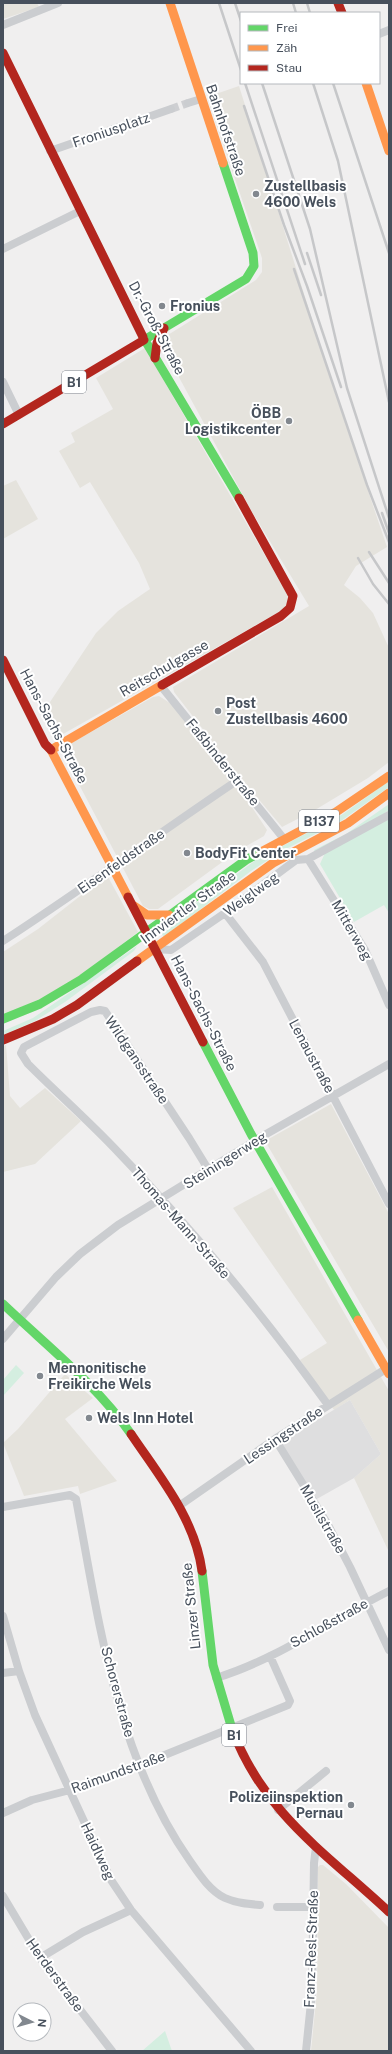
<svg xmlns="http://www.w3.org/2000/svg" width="392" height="2054" font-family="'Public Sans',sans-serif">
<rect width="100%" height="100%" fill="#f0efef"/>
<path fill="#e5e3dd" d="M3,3H37L39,7L3,19Z
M239,86L336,396L387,547L356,566L344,585L360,598L373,613L389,648V762L368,778L315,810L282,827L240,777L174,692L173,687L309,606L251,510L162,346L163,338L256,280L262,272V258L207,97Z
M145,348L289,597L286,608L56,738L42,714L96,633L118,611L150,589L139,563L90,482L80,488L59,451L75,442L71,433L113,409L96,378Z
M16,480L38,519L3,539V486Z
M159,696L173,705L231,775L267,830L264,836L236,852L158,909H149L143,906L63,754L68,745L153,697Z
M107,875L138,932L88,970L47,996L3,1015V952L38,929Z
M6,1045L10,1096L20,1108L45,1088L81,1121L35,1164L3,1172V1046Z
M331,1104L389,1214V1352L265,1141Z
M272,1187L389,1391V1552L354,1478L381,1454L350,1400L334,1410L300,1360L327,1343L233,1208Z
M65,1374L93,1398L65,1419L117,1481L80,1494L78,1486L24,1496L3,1443L18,1429Z
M320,1865H323L346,1884L389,1928V2051H311L317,1991L318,1867Z"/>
<path fill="#dededf" d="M350,1400L381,1454L354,1478L315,1500L281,1442Z"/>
<path fill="#d4eee0" d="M389,781V787L341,821L284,850L251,871L164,937L159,930L256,860L343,814Z
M389,804V810L382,815L316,853L314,850L346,834Z
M384,819L389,820V913L384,905L354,922L320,864L325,853Z
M137,946L134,951L65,1002L35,1021L3,1035V1031L33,1018Z
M16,1365L24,1373L3,1396V1380Z
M165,2031L172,2051H142Z"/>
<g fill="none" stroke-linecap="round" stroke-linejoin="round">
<path stroke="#cecfd2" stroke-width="8" stroke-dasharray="8 4" stroke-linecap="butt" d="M171,109L188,103"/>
<path stroke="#cbcdd0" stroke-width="8" d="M3,25L58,3
M379,34L389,30
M188,103L201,99
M50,151L171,109
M3,249L80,211
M3,382L19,415
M161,686L284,839
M308,859L365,950L389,1005
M225,913L263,962L389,1204
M3,941C83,889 159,833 238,780
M155,949L171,950L225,913L296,860L308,859L389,815
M208,1169L189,1138L105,1011L100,1010L91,1012L24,1047L21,1053L28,1064C58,1094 90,1122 119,1153C194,1231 265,1317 328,1405
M3,1339L56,1277L80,1254L118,1225L261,1137L389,1064
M275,1439L327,1523L350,1567L389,1650
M179,1506L275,1439L389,1367
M3,1507L70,1495L76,1499C99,1622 116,1756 190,1861C199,1874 210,1891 225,1898C236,1903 248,1904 260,1905
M3,1616L19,1671L35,1715L111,1880L131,1910L251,2051
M3,1673L19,1671
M216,1678C278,1659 331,1620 389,1591
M278,1810L326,1771
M3,1813L32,1800L70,1790L140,1765L288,1705L290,1701L270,1656
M3,1896L40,1958L112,2051
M277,1907H313
M40,1958L83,1932L131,1910
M306,2051L312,1993L314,1863L316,1847"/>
<path stroke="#63d668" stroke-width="9" d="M143,337L239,498
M144,340L246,279L254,266L253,253L223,163
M3,1019L40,1004L82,979L246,860L261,852
M203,1042L251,1134L358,1320
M3,1304C47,1346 96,1384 131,1434
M202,1571L213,1665L232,1729"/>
<path stroke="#ff974d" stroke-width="9" d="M170,3L223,163
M366,83L389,151
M261,852L336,812L389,776
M128,897L51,750L162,685
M134,906L147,915H169
M137,961L273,863L348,823L389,793
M358,1320L389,1374"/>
<path stroke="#b3261e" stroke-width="9" d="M338,3L342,13
M3,53L143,337
M155,358L157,343L164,328
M3,424L144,340
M3,660L45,744L51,750
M162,685L281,616L290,608L293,596L239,498
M128,897L203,1042
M3,1040L53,1019L77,1005L137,961
M131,1434C160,1477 195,1519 202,1571
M232,1729C264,1814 326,1853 389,1912"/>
<path stroke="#c6c7c9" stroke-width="2.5" d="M219,3L241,70
M235,3L241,21
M293,3L296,13
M307,3L310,13
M245,83L305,264
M262,83L310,229L347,388L389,518
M313,83L338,161L389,402
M333,83L389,253
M244,106L284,225L307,286L341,387
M307,253L321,295
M294,269L367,485L389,542
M382,513L389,533
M369,552L389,583
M358,558L373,584L389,604"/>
</g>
<g fill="#82888f" stroke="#fff" stroke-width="1.5">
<circle cx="256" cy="194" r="4"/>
<circle cx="162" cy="306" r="4"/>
<circle cx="289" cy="421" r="4"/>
<circle cx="218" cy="711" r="4"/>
<circle cx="187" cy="853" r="4"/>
<circle cx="40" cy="1376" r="4"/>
<circle cx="89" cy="1418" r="4"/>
<circle cx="351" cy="1805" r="4"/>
</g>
<g text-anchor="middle" stroke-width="4" stroke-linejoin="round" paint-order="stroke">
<g fill="#fff" stroke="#7e848d" stroke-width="1">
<rect x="62" y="371" width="24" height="22" rx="3"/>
<rect x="299" y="810" width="40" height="22" rx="3"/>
<rect x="222" y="1724" width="24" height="22" rx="3"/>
</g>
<g font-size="13" font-weight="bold" fill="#47505c">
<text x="74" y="387">B1</text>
<text x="319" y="826">B137</text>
<text x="234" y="1740">B1</text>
</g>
<g font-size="14" fill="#47505c" stroke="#fff">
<text transform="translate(111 130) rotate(-19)" y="5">Froniusplatz</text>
<text transform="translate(226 130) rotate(71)" y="5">Bahnhofstraße</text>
<text transform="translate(157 328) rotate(62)" y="5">Dr.-Groß-Straße</text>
<text transform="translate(164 668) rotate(-30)" y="5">Reitschulgasse</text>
<text transform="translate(54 726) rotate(62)" y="5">Hans-Sachs-Straße</text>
<text transform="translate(223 762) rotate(51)" y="5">Faßbinderstraße</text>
<text transform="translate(121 861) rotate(-35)" y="5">Eisenfeldstraße</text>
<text transform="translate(251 894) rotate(-36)" y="5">Weiglweg</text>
<text transform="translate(188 907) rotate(-36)" y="5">Innviertler Straße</text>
<text transform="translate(352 930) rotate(60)" y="5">Mitterweg</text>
<text transform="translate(204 1013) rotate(63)" y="5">Hans-Sachs-Straße</text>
<text transform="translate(312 1056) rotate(62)" y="5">Lenaustraße</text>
<text transform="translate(137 1060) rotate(56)" y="5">Wildgansstraße</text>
<text transform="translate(225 1160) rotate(-32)" y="5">Steiningerweg</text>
<text transform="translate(181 1223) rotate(49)" y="5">Thomas-Mann-Straße</text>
<text transform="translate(283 1435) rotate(-34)" y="5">Lessingstraße</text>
<text transform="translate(323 1519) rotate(60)" y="5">Musilstraße</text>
<text transform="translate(191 1606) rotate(-96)" y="5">Linzer Straße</text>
<text transform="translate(329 1623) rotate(-29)" y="5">Schloßstraße</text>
<text transform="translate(118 1692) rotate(75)" y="5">Schorerstraße</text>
<text transform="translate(118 1772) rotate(-20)" y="5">Raimundstraße</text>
<text transform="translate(98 1851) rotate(65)" y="5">Haidlweg</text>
<text transform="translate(311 1949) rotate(-88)" y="5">Franz-Resl-Straße</text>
<text transform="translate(55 1975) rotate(54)" y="5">Herderstraße</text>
</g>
<g font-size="14" font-weight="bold" fill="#47505c" stroke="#fff" text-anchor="start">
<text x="264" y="191">Zustellbasis<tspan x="264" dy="16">4600 Wels</tspan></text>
<text x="170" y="311">Fronius</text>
<text x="281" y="418" text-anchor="end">ÖBB<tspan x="281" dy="16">Logistikcenter</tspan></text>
<text x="226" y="708">Post<tspan x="226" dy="16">Zustellbasis 4600</tspan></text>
<text x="195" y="858">BodyFit Center</text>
<text x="48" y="1373">Mennonitische<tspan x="48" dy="16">Freikirche Wels</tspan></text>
<text x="97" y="1423">Wels Inn Hotel</text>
<text x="343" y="1802" text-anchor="end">Polizeiinspektion<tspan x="343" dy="16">Pernau</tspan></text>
</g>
</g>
<rect width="392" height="2054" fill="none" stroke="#47505c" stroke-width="8"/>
<rect x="240" y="12" width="140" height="72" fill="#ffffff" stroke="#b5b9be"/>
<rect x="248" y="25" width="20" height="6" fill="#63d668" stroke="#b5b9be"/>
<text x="276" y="32" font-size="12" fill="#47505c">Frei</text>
<rect x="248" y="45" width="20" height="6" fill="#ff974d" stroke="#b5b9be"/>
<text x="276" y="52" font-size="12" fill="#47505c">Zäh</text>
<rect x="248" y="65" width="20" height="6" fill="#b3261e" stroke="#b5b9be"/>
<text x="276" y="72" font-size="12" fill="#47505c">Stau</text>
<g transform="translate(32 2022) rotate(96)"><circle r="19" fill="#ffffff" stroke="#b5b9be"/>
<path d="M0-3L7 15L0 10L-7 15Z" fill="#82888f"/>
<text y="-6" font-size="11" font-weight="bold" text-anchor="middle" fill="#47505c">N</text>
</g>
</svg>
